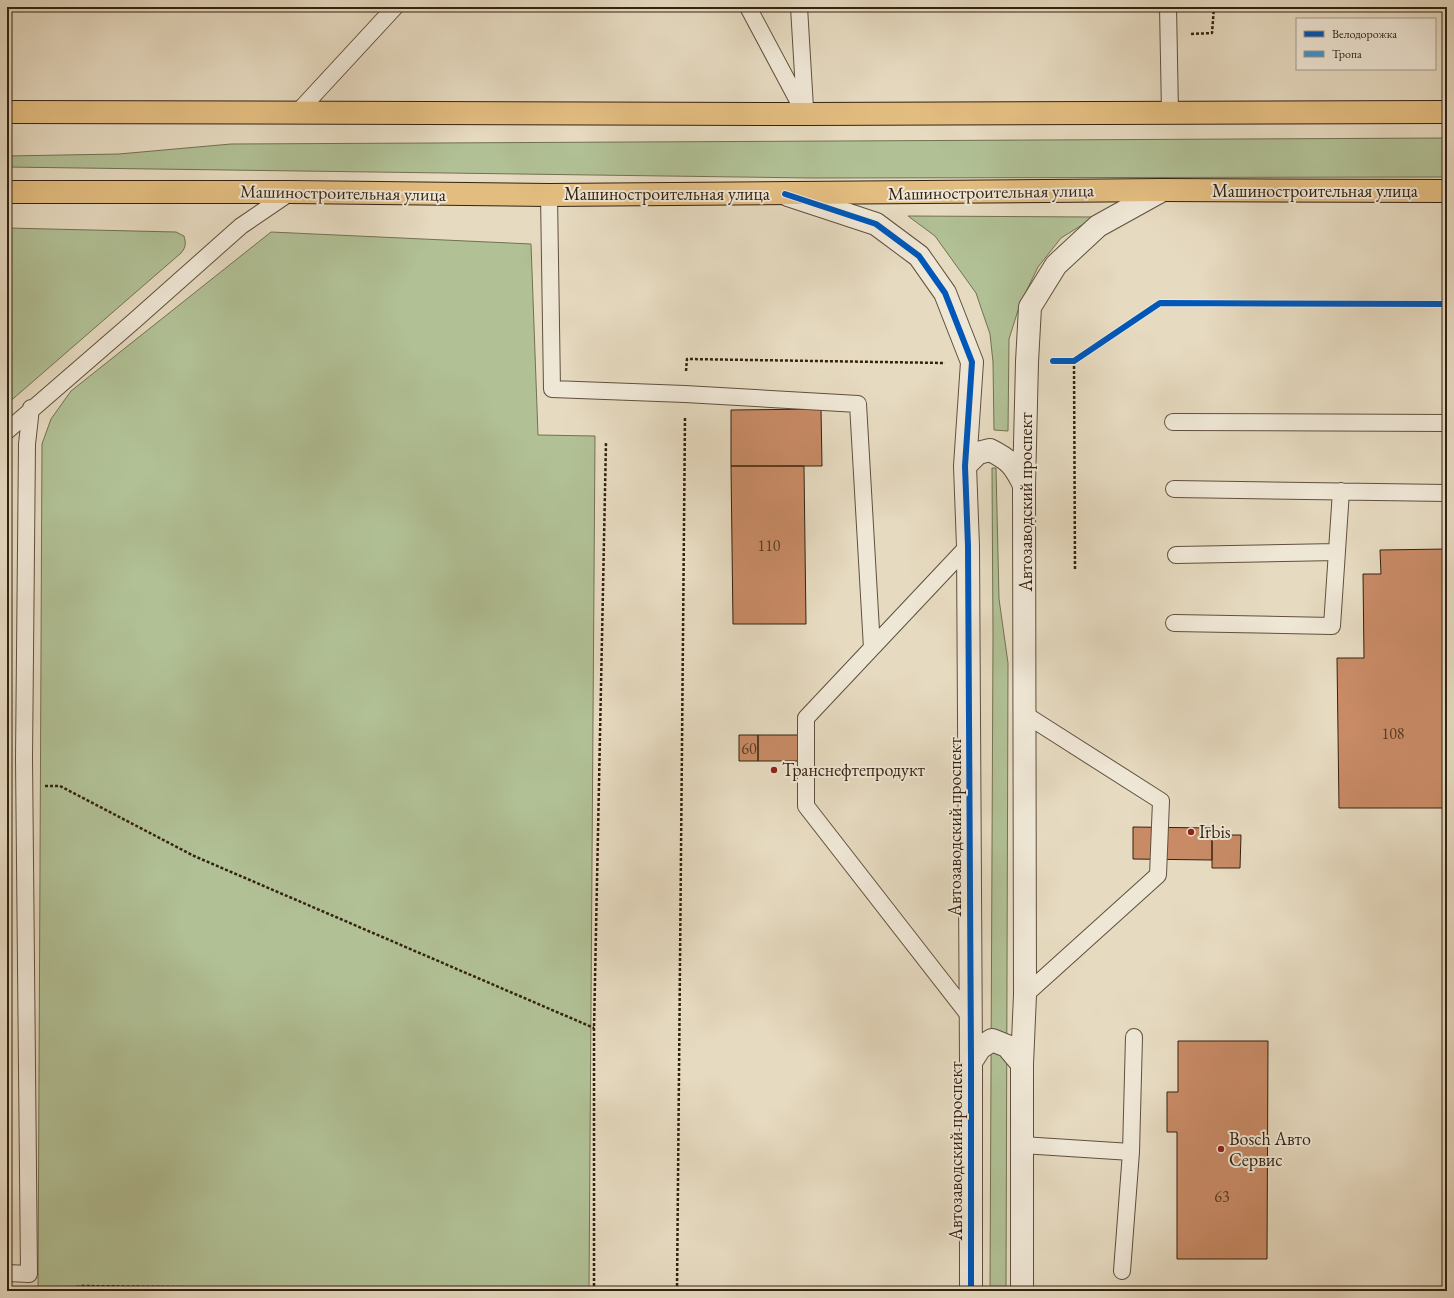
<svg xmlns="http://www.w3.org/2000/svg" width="1454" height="1298" font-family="'EB Garamond',serif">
<rect width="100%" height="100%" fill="#e6dac0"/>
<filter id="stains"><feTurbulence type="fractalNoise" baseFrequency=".005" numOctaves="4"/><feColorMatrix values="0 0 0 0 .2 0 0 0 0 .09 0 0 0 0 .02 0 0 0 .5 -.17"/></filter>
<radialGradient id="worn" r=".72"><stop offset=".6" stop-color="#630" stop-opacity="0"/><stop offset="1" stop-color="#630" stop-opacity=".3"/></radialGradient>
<path fill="#b1c095" stroke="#727153" d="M1447,138V177L812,178L7,167V156L119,154L231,144Z
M908,216L1095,217L1061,238L1038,267L1020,304L1009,339L1008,431L994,430L993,362L990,334L976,293L935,236Z
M7,228L176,232L184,236C186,244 186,247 181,253L7,404Z
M271,232L531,244L538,435L595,436L589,1291H38L42,444L51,419L71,391Z
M992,468H996L999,599L1008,663L1006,1291H990L993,635Z"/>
<path fill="#c88b66" stroke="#342211" d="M821,409L822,466H731V410Z
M731,466H804L806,624H733Z
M1447,549V808H1339L1337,658H1364L1363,574H1381L1380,550Z
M739,735H758V761H739Z
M758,735H811V761H758Z
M1133,827L1212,828V860L1133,859Z
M1212,835H1241L1240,868H1212Z
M1178,1041H1268L1267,1259H1177V1132H1167V1092H1178Z"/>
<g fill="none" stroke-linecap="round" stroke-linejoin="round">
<g stroke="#60503d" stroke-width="18">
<path id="service" d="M748,7L805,114
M799,7L805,108
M1168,7L1170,112
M297,113L395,7
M549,195L552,389L685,394L858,404L872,648
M1173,422L1447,423
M7,431L134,321L241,226L291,192
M1174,489L1447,493
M968,546L806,718V806L971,1018
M1176,555L1337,552
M1174,623L1332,626L1341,491
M1025,995L1158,875L1161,801L1026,715
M1022,1145L1131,1152L1122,1271
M1131,1152L1134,1037
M7,1273L29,1274L24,758L27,444L31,408"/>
</g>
<g stroke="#60503d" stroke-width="24">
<path id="tertiary" d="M788,195L876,224L919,256L945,293L972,362L965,466L968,546L971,1062V1291
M965,466L978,453L990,450C1010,460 1014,465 1024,485
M971,1062L980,1048L992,1040L1007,1046L1022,1064
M1022,1291V1064L1025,995L1024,485L1027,362L1030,307L1056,265L1098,226L1163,190"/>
</g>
<g stroke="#342211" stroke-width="24">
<path id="primary" d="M7,112L805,114L1447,112
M7,192H291L549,195L1163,190L1447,191"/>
</g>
<path stroke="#342211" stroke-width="2.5" stroke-dasharray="3 2" stroke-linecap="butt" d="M1191,34L1212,33L1214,7
M1053,361H1074L1160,303L1447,304
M1074,361L1075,571
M686,371L687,359L945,363
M45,786H60L194,856L594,1028
M52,1291L82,1286L545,1291
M594,1291V1028L606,442
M677,1291L685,416"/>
<use href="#service" stroke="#efe7d6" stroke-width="16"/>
<use href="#tertiary" stroke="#efe7d6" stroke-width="22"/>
<use href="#primary" stroke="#e3bd80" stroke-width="22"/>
<path stroke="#3d95d3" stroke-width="5" stroke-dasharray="10 5" stroke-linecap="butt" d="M81,1291L82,1286"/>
<g stroke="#efe7d6" stroke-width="8">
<path id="cycleway" d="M785,194L876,224L919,256L945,293L972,362L965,466L968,546L971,1062V1291
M1053,361H1074L1160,303L1447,304"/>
</g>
<use href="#cycleway" stroke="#0057b8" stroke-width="6"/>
</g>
<g fill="#8f2418" stroke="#efe7d6" stroke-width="1.5">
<circle cx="774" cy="770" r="4"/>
<circle cx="1191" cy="832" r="4"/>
<circle cx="1221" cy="1149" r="4"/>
</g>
<g text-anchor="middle" stroke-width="4" stroke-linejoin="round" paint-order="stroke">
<g font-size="16" fill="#593c26">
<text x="769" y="551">110</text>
<text x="1393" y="739">108</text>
<text x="749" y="754">60</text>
<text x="1222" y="1202">63</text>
</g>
<g font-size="18" fill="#342211" stroke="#efe7d6">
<text x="1315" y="197">Машиностроительная улица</text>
<text transform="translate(991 192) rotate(-1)" y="6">Машиностроительная улица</text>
<text transform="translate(343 193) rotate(1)" y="6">Машиностроительная улица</text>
<text x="667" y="200">Машиностроительная улица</text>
<text transform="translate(1026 502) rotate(-90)" y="6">Автозаводский проспект</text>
<text transform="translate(955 827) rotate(-90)" y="6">Автозаводский проспект</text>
<text transform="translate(956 1151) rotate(-90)" y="6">Автозаводский проспект</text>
</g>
<g font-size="18" fill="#342211" stroke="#efe7d6" text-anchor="start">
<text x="782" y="776">Транснефтепродукт</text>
<text x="1199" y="838">Irbis</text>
<text x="1229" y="1145">Bosch Авто<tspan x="1229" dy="21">Сервис</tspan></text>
</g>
</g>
<rect width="1454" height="1298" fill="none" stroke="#e6dac0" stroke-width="24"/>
<rect x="8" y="8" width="1438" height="1282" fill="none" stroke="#342211" stroke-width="2"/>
<rect x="12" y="12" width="1430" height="1274" fill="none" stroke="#342211"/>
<rect x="1296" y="18" width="140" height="52" fill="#efe7d6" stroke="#a49887"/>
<rect x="1304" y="31" width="20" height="6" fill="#0057b8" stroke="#a49887"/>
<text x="1332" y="38" font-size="12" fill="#342211">Велодорожка</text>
<rect x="1304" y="51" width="20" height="6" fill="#3d95d3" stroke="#a49887"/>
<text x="1332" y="58" font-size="12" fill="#342211">Тропа</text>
<rect width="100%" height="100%" filter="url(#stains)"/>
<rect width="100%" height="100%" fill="url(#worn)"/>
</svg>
